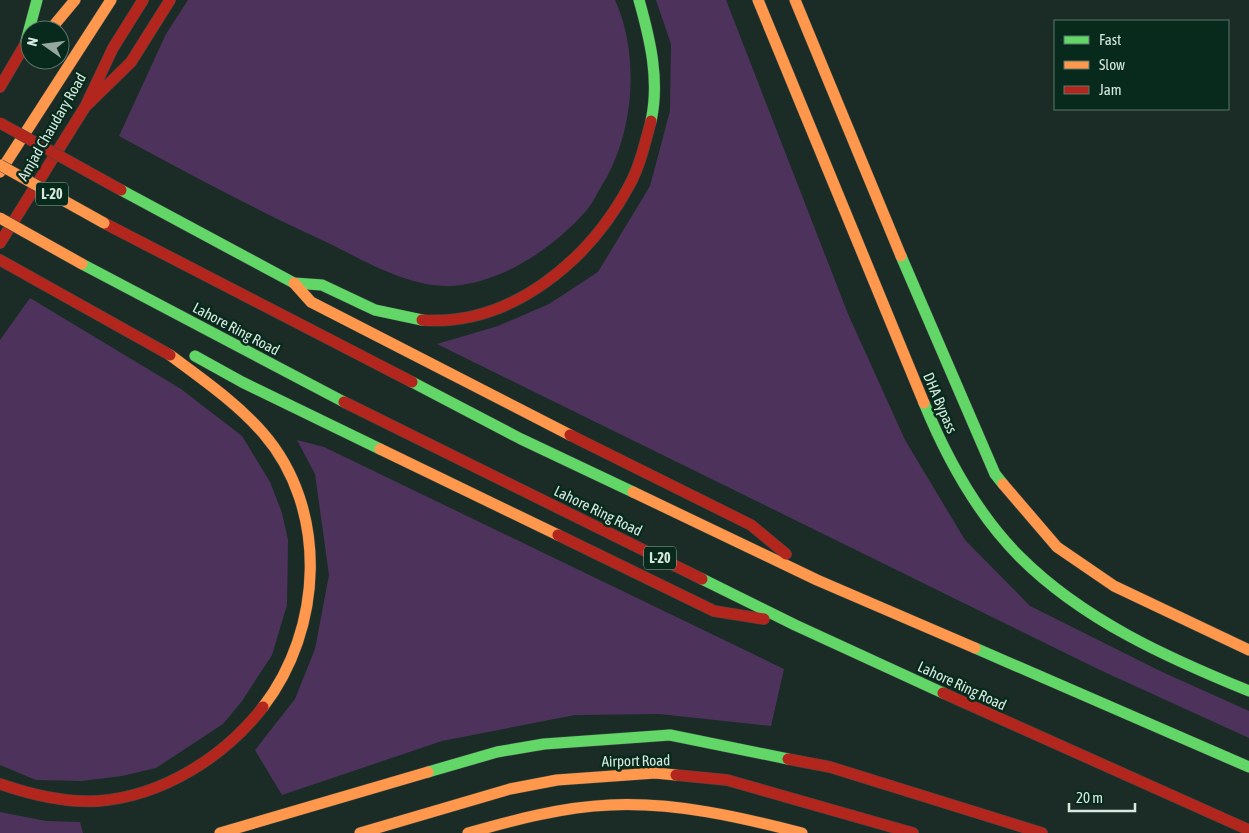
<svg xmlns="http://www.w3.org/2000/svg" width="1249" height="833" font-family="'Asap Condensed',sans-serif">
<rect width="100%" height="100%" fill="#1b2c26"/>
<path fill="#4d335c" d="M188,0H615C640,55 634,131 604,182C598,191 593,203 586,211C555,246 509,278 462,285C414,292 366,261 324,241C254,209 187,173 119,136L166,34Z
M656,0H726L848,314L905,440L965,540L1030,606L1160,671L1249,711V738L1100,670L437,344L498,326L549,304L598,272L650,186L670,111L671,44Z
M30,298L181,389L242,436L270,482L282,513L288,540L287,605L272,655L242,701L223,724L156,768L122,776L82,781L36,780L0,765V340Z
M297,440L324,447L784,669L771,726L659,714L575,715L442,741L282,795L255,750L295,699L315,649L329,575L315,474Z
M0,812L46,821L80,822L83,833H0Z"/>
<g fill="none" stroke-linecap="round" stroke-linejoin="round">
<g stroke="#3b4943" stroke-width="12">
<path id="fast" d="M639,0C650,39 660,80 651,121
M25,45L37,0
M121,190L294,283L322,285L375,310L422,320
M901,256L995,474L1003,484
M82,264L344,402
M195,356L242,382L380,449
M412,382L521,439L633,492
M924,403C947,459 977,514 1020,557C1083,620 1168,658 1249,691
M702,579L795,625L943,693
M975,648L1249,767
M428,772L497,752L544,744L670,735L788,759"/>
</g>
<g stroke="#3b4943" stroke-width="12">
<path id="slow" d="M758,0L924,403
M795,0L901,256
M50,30L75,0
M0,172L111,0
M294,283L311,302L570,435
M170,355C202,379 237,403 263,433C329,509 323,629 263,707
M380,449L558,535
M1003,484L1057,547L1114,586L1249,650
M633,492L817,580L975,648
M220,833L428,772
M360,833L510,789L557,780L655,773L676,775
M468,833C514,820 562,807 610,805C675,802 740,817 802,833"/>
</g>
<g stroke="#3b4943" stroke-width="12">
<path id="jam" d="M0,87L30,36
M85,107L131,62L170,0
M104,223L412,382
M0,243L85,107L113,48L143,0
M0,260L170,355
M422,320C511,327 589,260 629,186C640,166 645,143 651,121
M344,402L702,579
M570,435L751,525L786,554
M558,535L714,611L764,619
M943,693L1249,830
M788,759L830,767L1042,833
M676,775L727,780L913,833
M0,784C29,794 67,803 98,801C163,796 224,757 263,707"/>
</g>
<use href="#fast" stroke="#63d668" stroke-width="11"/>
<use href="#slow" stroke="#ff974d" stroke-width="11"/>
<use href="#jam" stroke="#b3261e" stroke-width="11"/>
<g stroke="#3b4943" stroke-width="12" stroke-linecap="butt">
<path id="slow-bridge" d="M0,165L104,223
M0,218L82,264"/>
</g>
<g stroke="#3b4943" stroke-width="12" stroke-linecap="butt">
<path id="jam-bridge" d="M0,123L121,190"/>
</g>
<use href="#slow-bridge" stroke="#ff974d" stroke-width="11"/>
<use href="#jam-bridge" stroke="#b3261e" stroke-width="11"/>
</g>
<g text-anchor="middle" stroke-width="5" stroke-linejoin="round" paint-order="stroke">
<g fill="#082a1d" stroke="#98b0a5" stroke-width="1">
<rect x="36" y="182.5" width="32" height="23" rx="4"/>
<rect x="644" y="546.5" width="32" height="23" rx="4"/>
</g>
<g font-size="14" font-weight="bold" fill="#d6e9df">
<text x="52" y="199">L-20</text>
<text x="660" y="563">L-20</text>
</g>
<g font-size="15" fill="#d6e9df" stroke="#082a1d">
<text transform="translate(52 127) rotate(-60)" y="5">Amjad Chaudary Road</text>
<text transform="translate(236 329) rotate(28)" y="5">Lahore Ring Road</text>
<text transform="translate(940 403) rotate(67)" y="5">DHA Bypass</text>
<text transform="translate(598 511) rotate(26)" y="5">Lahore Ring Road</text>
<text transform="translate(962 686) rotate(25)" y="5">Lahore Ring Road</text>
<text transform="translate(636 761) rotate(-1)" y="5">Airport Road</text>
</g>
</g>
<rect x="1054" y="20" width="175" height="90" fill="#082a1d" stroke="#5a766b"/>
<rect x="1064" y="36" width="25" height="8" fill="#63d668" stroke="#5a766b"/>
<text x="1099" y="45" font-size="15" fill="#d6e9df">Fast</text>
<rect x="1064" y="61" width="25" height="8" fill="#ff974d" stroke="#5a766b"/>
<text x="1099" y="70" font-size="15" fill="#d6e9df">Slow</text>
<rect x="1064" y="86" width="25" height="8" fill="#b3261e" stroke="#5a766b"/>
<text x="1099" y="95" font-size="15" fill="#d6e9df">Jam</text>
<g transform="translate(45 45) rotate(284)"><circle r="24" fill="#082a1d" stroke="#5a766b"/>
<path d="M0-4L9 19L0 12L-9 19Z" fill="#95a79e"/>
<text y="-8" font-size="14" font-weight="bold" text-anchor="middle" fill="#d6e9df">N</text>
</g>
<path d="M1069 803v8h66v-8" fill="none" stroke="#d6e9df" stroke-width="2.5"/>
<text x="1076" y="803" font-size="15" fill="#d6e9df" stroke="#082a1d" stroke-width="4" paint-order="stroke">20 m</text>
</svg>
